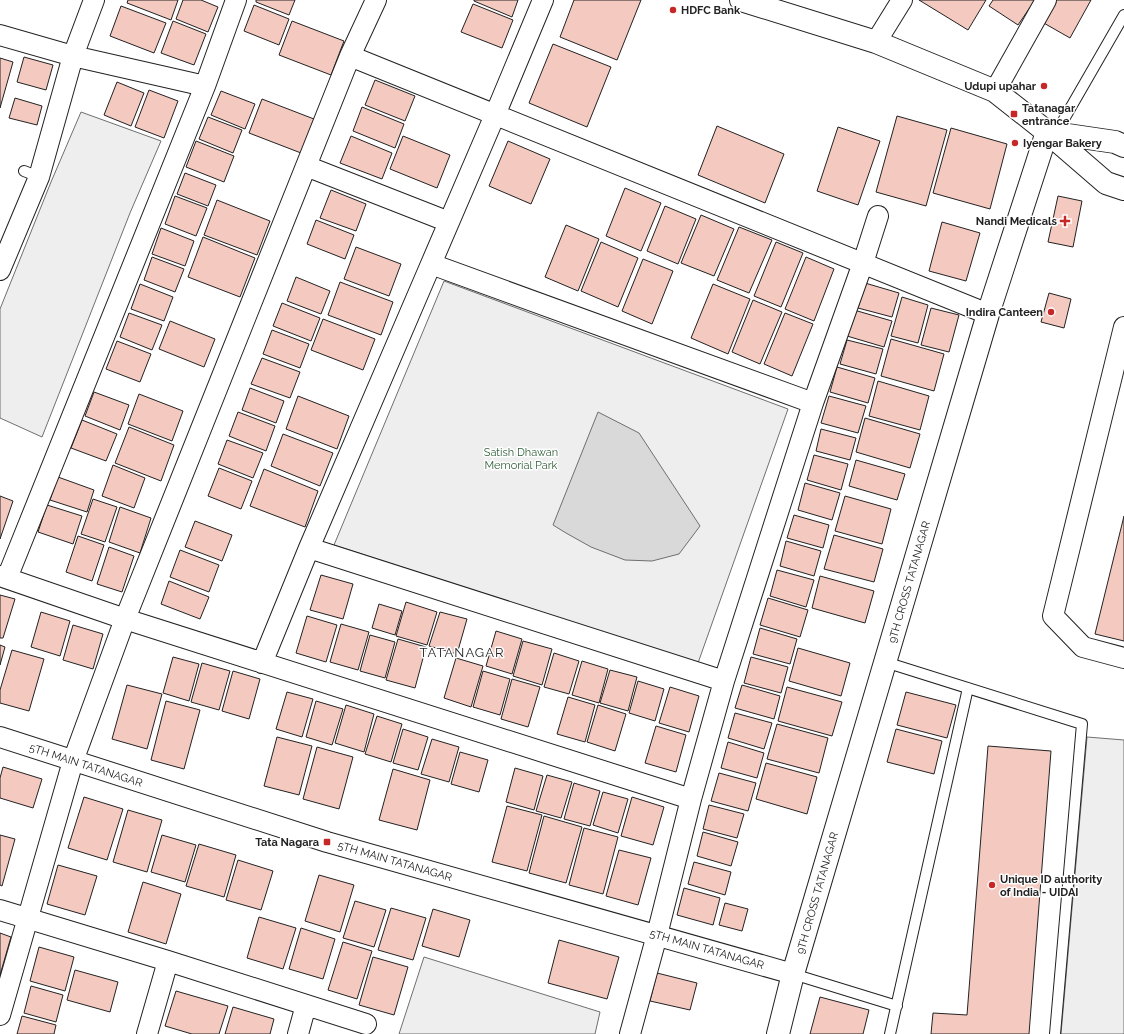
<svg xmlns="http://www.w3.org/2000/svg" width="1124" height="1034" font-family="Raleway,sans-serif">
<rect width="100%" height="100%" fill="#fff"/>
<path fill="#eee" stroke="#6f6f6f" d="M81,112L161,141L130,213L42,437L0,418V309L51,182Z
M444,281L788,409L698,663L334,545Z
M1087,737L1124,740V1034H1061Z
M424,957L600,1012L595,1034H399Z"/>
<path fill="#d9d9d9" stroke="#6f6f6f" d="M598,412L639,433L700,526L679,554L652,561L625,560L591,547L566,533L553,525Z"/>
<path fill="#f3c9c0" stroke="#222" d="M128,0H178L171,20L127,3Z
M183,0H201L218,7L208,32L176,19Z
M256,0H295L289,15L256,2Z
M474,0H518L512,17L474,1Z
M574,0H641L617,60L560,37Z
M919,0H986L968,30Z
M993,0H1035L1018,25L989,6Z
M1054,0H1091L1070,38L1042,22Z
M473,4L513,20L502,48L461,32Z
M254,5L289,19L279,45L244,31Z
M121,6L166,23L154,53L110,36Z
M173,21L206,34L194,65L161,53Z
M292,21L344,41L331,75L279,55Z
M553,44L611,67L587,127L529,103Z
M24,57L53,65L46,90L17,82Z
M0,58L13,62L0,108Z
M375,80L415,96L405,121L365,105Z
M117,82L144,93L131,126L104,115Z
M149,90L178,101L164,138L135,127Z
M221,91L255,104L245,129L211,115Z
M15,98L42,106L37,125L9,118Z
M262,99L314,119L301,153L249,133Z
M362,107L404,124L395,148L353,131Z
M897,116L947,130L926,206L876,192Z
M208,117L242,130L233,153L199,139Z
M717,126L784,154L765,203L698,175Z
M838,127L880,141L858,205L817,191Z
M951,128L1007,144L990,209L933,193Z
M351,136L392,153L382,179L340,163Z
M403,136L450,155L437,188L390,169Z
M196,141L234,156L224,182L186,167Z
M508,141L550,159L531,204L489,186Z
M185,173L216,185L208,206L177,194Z
M625,188L661,203L641,251L606,236Z
M331,190L366,204L356,231L320,218Z
M175,196L207,208L196,236L165,224Z
M1058,196L1082,201L1073,247L1048,242Z
M217,200L270,221L257,255L204,235Z
M665,206L696,219L678,264L647,251Z
M701,215L734,229L714,276L681,263Z
M316,220L354,235L345,259L307,244Z
M942,222L980,233L966,281L929,271Z
M566,225L599,239L578,291L545,277Z
M739,227L772,240L749,293L717,280Z
M161,228L194,241L185,266L152,254Z
M203,237L255,258L240,297L188,277Z
M601,242L638,258L618,307L581,291Z
M776,242L803,253L781,307L754,296Z
M356,247L401,264L389,296L344,279Z
M152,257L184,269L175,292L144,280Z
M806,257L834,269L814,321L785,309Z
M643,259L673,271L652,324L622,311Z
M296,277L330,291L321,314L287,301Z
M340,282L393,302L381,335L328,315Z
M865,283L899,293L892,317L858,308Z
M140,284L173,297L164,321L131,309Z
M713,284L750,299L728,354L691,338Z
M1049,293L1071,299L1064,328L1041,322Z
M902,297L928,305L918,343L891,336Z
M753,300L782,312L760,364L732,352Z
M282,303L320,318L311,341L273,326Z
M931,308L959,315L949,352L921,345Z
M854,310L892,321L884,347L847,336Z
M129,313L162,325L152,350L120,337Z
M785,313L813,324L792,376L764,364Z
M323,319L375,339L363,370L311,350Z
M170,321L215,339L204,367L159,349Z
M272,330L309,344L300,368L263,354Z
M891,339L944,354L934,391L881,376Z
M847,340L883,349L876,374L840,364Z
M117,341L151,354L140,382L106,369Z
M262,358L300,372L290,398L251,384Z
M837,367L875,378L868,403L830,392Z
M878,381L929,396L920,430L869,416Z
M250,388L284,401L276,423L242,410Z
M94,392L129,405L120,430L85,416Z
M139,394L183,411L172,441L128,424Z
M298,396L349,416L337,449L286,429Z
M829,396L866,406L858,433L821,423Z
M238,412L275,426L266,451L229,436Z
M865,418L920,434L910,468L856,452Z
M82,420L117,434L106,461L71,448Z
M129,427L174,445L161,481L115,463Z
M821,429L856,438L850,460L816,451Z
M283,434L333,453L320,486L271,466Z
M227,440L263,453L253,478L218,464Z
M814,455L848,464L841,490L807,480Z
M856,460L905,474L897,500L849,486Z
M113,465L145,478L134,508L102,496Z
M219,468L252,481L241,509L208,496Z
M264,469L318,491L305,527L250,506Z
M58,477L94,490L87,512L50,500Z
M805,483L840,493L832,520L798,510Z
M0,496L13,501L0,539Z
M845,496L891,509L882,544L835,531Z
M93,499L117,507L105,542L81,534Z
M47,505L82,516L73,544L38,532Z
M120,507L151,518L140,553L109,542Z
M794,515L829,525L823,548L787,538Z
M1124,516V641L1095,634Z
M195,521L232,535L222,561L185,547Z
M834,535L883,549L874,582L824,569Z
M78,536L104,545L92,581L66,572Z
M786,541L821,551L814,576L780,566Z
M109,547L134,556L122,592L97,584Z
M180,550L219,565L209,592L170,577Z
M777,570L814,580L806,607L770,596Z
M321,575L353,584L343,619L310,610Z
M820,576L874,591L865,623L812,608Z
M169,581L209,597L200,619L161,604Z
M0,595L15,599L3,638H0Z
M768,598L808,610L800,637L760,625Z
M406,602L437,612L427,645L396,636Z
M379,604L402,611L395,635L372,628Z
M41,612L70,621L60,656L31,647Z
M440,612L467,619L457,654L429,646Z
M307,616L337,625L326,662L296,653Z
M341,624L369,632L358,670L330,662Z
M73,625L103,634L93,669L63,660Z
M760,628L797,639L790,664L753,654Z
M496,631L522,639L512,674L486,666Z
M370,635L395,642L385,678L360,671Z
M398,639L426,647L415,688L386,680Z
M523,641L552,649L542,685L513,676Z
M0,645L5,647L0,665Z
M798,648L850,663L841,696L789,681Z
M12,650L44,659L29,711L0,703V690Z
M554,653L579,661L569,694L544,687Z
M173,657L199,664L189,701L163,693Z
M751,657L788,667L781,693L744,683Z
M456,658L483,666L471,707L444,698Z
M582,661L608,669L599,703L572,695Z
M202,663L230,671L219,710L191,702Z
M610,670L637,677L628,711L600,703Z
M233,671L260,679L249,719L222,711Z
M483,671L510,679L500,715L473,707Z
M512,679L540,687L528,727L501,719Z
M638,681L664,689L655,721L629,713Z
M127,685L162,694L147,749L112,739Z
M742,685L780,696L774,719L735,708Z
M670,687L699,696L689,732L659,723Z
M787,687L842,702L832,736L778,721Z
M287,692L313,699L302,737L276,729Z
M906,692L956,705L947,738L897,725Z
M568,697L595,705L585,742L557,734Z
M166,701L200,710L184,769L151,760Z
M316,701L343,709L332,745L306,737Z
M346,705L374,714L364,752L335,743Z
M598,705L626,714L615,751L587,742Z
M735,713L772,723L764,749L728,738Z
M377,716L402,724L391,762L365,754Z
M777,724L828,738L819,773L767,759Z
M656,726L686,735L676,772L645,763Z
M403,729L428,737L418,770L393,763Z
M896,729L942,741L934,774L887,762Z
M277,737L312,746L299,795L264,786Z
M432,739L459,747L449,782L421,774Z
M728,742L764,753L757,778L721,768Z
M988,746L1051,751L1029,1034H931L933,1013L967,1015Z
M317,747L353,757L339,809L303,799Z
M460,752L488,760L479,792L451,784Z
M766,763L817,777L807,814L756,799Z
M3,767L42,779L33,808L0,798V778Z
M515,768L543,776L534,810L506,802Z
M393,769L430,780L417,830L379,820Z
M719,773L756,783L748,811L711,801Z
M547,775L572,782L561,818L536,811Z
M574,783L600,791L590,826L564,819Z
M603,792L628,799L618,833L593,825Z
M84,797L123,809L107,860L68,848Z
M632,797L664,807L653,845L621,836Z
M709,805L744,814L737,838L703,829Z
M507,806L542,815L527,871L492,862Z
M128,810L162,820L147,872L113,862Z
M544,816L582,827L566,883L529,873Z
M584,828L618,837L603,894L569,885Z
M703,832L738,842L731,866L697,856Z
M0,835L15,839L2,886L0,885Z
M162,835L196,845L185,882L151,872Z
M199,844L236,855L224,897L186,886Z
M619,850L651,858L638,905L606,896Z
M238,860L273,871L261,910L226,900Z
M694,862L731,872L725,895L688,884Z
M58,865L97,876L85,915L47,904Z
M319,875L354,885L340,932L305,921Z
M143,882L181,894L166,944L128,932Z
M684,888L720,898L713,925L677,915Z
M355,901L386,910L374,947L343,938Z
M725,903L748,909L742,931L719,925Z
M391,908L426,918L413,960L378,950Z
M433,909L470,920L459,957L422,946Z
M259,917L296,928L283,969L247,958Z
M301,928L335,939L323,979L289,969Z
M0,933L11,937L0,975Z
M559,940L619,957L607,999L548,983Z
M343,942L372,951L357,999L328,990Z
M39,947L74,957L65,991L30,981Z
M373,957L408,967L394,1015L359,1005Z
M75,970L118,982L110,1012L67,1000Z
M657,973L697,983L690,1010L650,1001Z
M31,986L63,995L56,1022L24,1013Z
M176,991L228,1006L219,1034H192L165,1026Z
M820,997L869,1010L863,1034H810Z
M233,1007L274,1019L270,1034H225Z
M22,1016L56,1025L54,1034H17Z"/>
<g fill="none" stroke-linecap="round" stroke-linejoin="round">
<g stroke="#222" stroke-width="12">
<path id="lane" d="M1056,133L1124,15
M24,171L39,177
M885,662L1082,724L1055,1034
M793,974L897,1006
M890,1034L968,688"/>
</g>
<g stroke="#222" stroke-width="22">
<path id="street" d="M376,0L350,56L988,314
M0,35L73,56L205,86
M876,42L902,0
M995,91L1046,0
M306,166L449,222
M431,264L495,115L543,0
M0,270L39,177L73,56L94,0
M1124,327L1053,616L1083,647L1124,658
M309,548L724,681
M0,576L125,619L691,799
M7,578L205,86L236,0
M262,663L309,548L431,264L813,403
M0,737L327,842L793,974
M0,910L168,961L366,1024
M0,1015L73,761L125,619L350,56
M147,1034L168,961
M298,1034L306,1005
M630,1034L657,935L691,799L724,681L813,403L863,263L878,216"/>
</g>
<g stroke="#222" stroke-width="24">
<path id="secondary" d="M741,0L876,42L995,91L1047,132L1106,183L1124,189
M1047,132L1115,142L1124,146
M778,1034L793,974L988,314L1047,132"/>
</g>
<use href="#lane" stroke="#fff" stroke-width="10"/>
<use href="#street" stroke="#fff" stroke-width="20"/>
<use href="#secondary" stroke="#fff" stroke-width="22"/>
</g>
<g fill="#c62828" stroke="#fff" stroke-width="1.5">
<circle cx="673" cy="10" r="4"/>
<circle cx="1044" cy="86" r="4"/>
<rect x="1010" y="110" width="8" height="8" rx="2"/>
<circle cx="1015" cy="143" r="4"/>
<path d="M1063 215h4v4h4v4h-4v4h-4v-4h-4v-4h4z"/>
<circle cx="1051" cy="312" r="4"/>
<rect x="323" y="838" width="8" height="8" rx="2"/>
<circle cx="992" cy="885" r="4"/>
</g>
<g text-anchor="middle" stroke-width="3" stroke-linejoin="round" paint-order="stroke">
<g font-size="11" font-weight="bold" fill="#222" stroke="#fff" text-anchor="start">
<text x="681" y="14">HDFC Bank</text>
<text x="1036" y="90" text-anchor="end">Udupi upahar</text>
<text x="1022" y="112">Tatanagar<tspan x="1022" dy="13">entrance</tspan></text>
<text x="1023" y="147">Iyengar Bakery</text>
<text x="1057" y="225" text-anchor="end">Nandi Medicals</text>
<text x="1043" y="316" text-anchor="end">Indira Canteen</text>
<text x="319" y="846" text-anchor="end">Tata Nagara</text>
<text x="1000" y="883">Unique ID authority<tspan x="1000" dy="13">of India - UIDAI</tspan></text>
</g>
<g font-size="11" fill="#2f5e38" stroke="#fff">
<text x="521" y="456">Satish Dhawan<tspan x="521" dy="13">Memorial Park</tspan></text>
</g>
<g font-size="11" fill="#222" stroke="#fff">
<text transform="translate(909 582) rotate(-74)" y="4">9TH CROSS TATANAGAR</text>
<text transform="translate(86 765) rotate(18)" y="4">5TH MAIN TATANAGAR</text>
<text transform="translate(395 861) rotate(16)" y="4">5TH MAIN TATANAGAR</text>
<text transform="translate(817 893) rotate(-74)" y="4">9TH CROSS TATANAGAR</text>
<text transform="translate(707 949) rotate(16)" y="4">5TH MAIN TATANAGAR</text>
</g>
<g font-size="13" letter-spacing="1" fill="#222" stroke="#fff">
<text x="462" y="657">TATANAGAR</text>
</g>
</g>
</svg>
